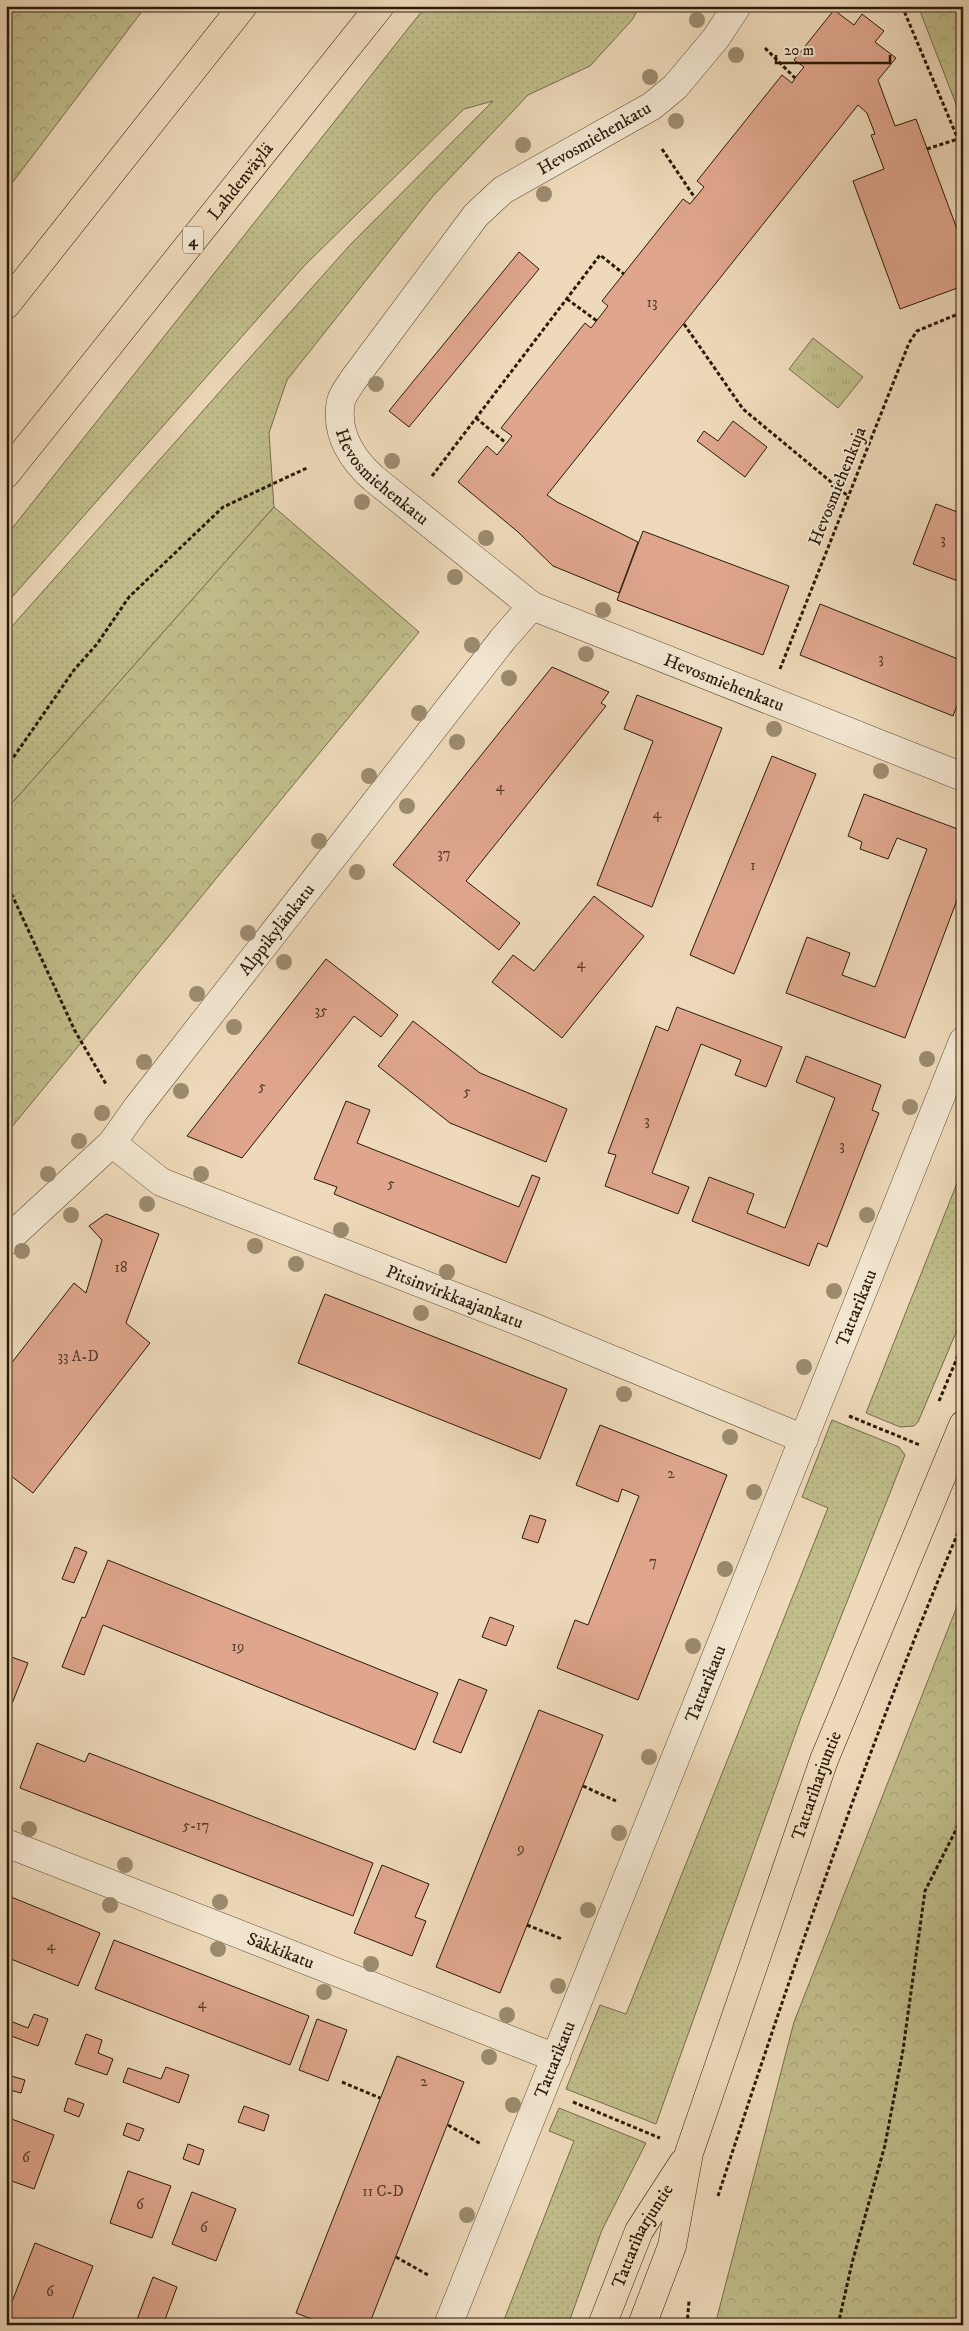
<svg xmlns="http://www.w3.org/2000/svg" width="969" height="2331" font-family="'IM FELL DW Pica',serif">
<defs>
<pattern id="grass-dots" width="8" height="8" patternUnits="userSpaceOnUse" patternTransform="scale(1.25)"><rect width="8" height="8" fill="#c0bd8b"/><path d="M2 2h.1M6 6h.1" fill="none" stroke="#a5a277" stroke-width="1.8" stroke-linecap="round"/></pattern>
<pattern id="forest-crowns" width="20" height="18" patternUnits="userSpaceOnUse" patternTransform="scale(1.25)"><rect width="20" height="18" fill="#c0bd8b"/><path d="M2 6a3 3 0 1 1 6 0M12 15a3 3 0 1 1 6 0" fill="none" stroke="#a5a277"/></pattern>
<pattern id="park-tufts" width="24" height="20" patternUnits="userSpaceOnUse" patternTransform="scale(1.25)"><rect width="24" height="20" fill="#c0bd8b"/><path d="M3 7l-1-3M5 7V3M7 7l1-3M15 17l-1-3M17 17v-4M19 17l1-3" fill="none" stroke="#a5a277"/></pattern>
</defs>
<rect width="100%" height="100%" fill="#eedaba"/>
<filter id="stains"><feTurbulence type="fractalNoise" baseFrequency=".004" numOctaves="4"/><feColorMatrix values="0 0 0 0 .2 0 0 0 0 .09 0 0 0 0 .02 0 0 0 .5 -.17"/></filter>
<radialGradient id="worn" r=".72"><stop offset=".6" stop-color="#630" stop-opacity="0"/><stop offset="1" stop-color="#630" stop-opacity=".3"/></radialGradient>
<path fill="url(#grass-dots)" stroke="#766c4a" d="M426,6H640L632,20L590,66L528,95L433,196L287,380L269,433L274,507L6,810V633L349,246L493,101L464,109L305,265L6,604V536Z
M963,1168V1316L918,1422L914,1426L900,1427L866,1413Z
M832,1420L899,1447L905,1455L801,1718L656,2124L566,2089L600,2005L626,2014L828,1508L802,1497Z
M559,2108L646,2143L602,2230L568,2325H502L574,2141L549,2131Z"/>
<path fill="url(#forest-crowns)" stroke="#766c4a" d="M16,6H146L6,191V21Z
M918,6H963V122Z
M274,507L419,632L6,1134V810Z
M963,1591V2325H715L794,2022Z"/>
<path fill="url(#park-tufts)" stroke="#766c4a" d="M813,338L863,377L838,408L789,369Z"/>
<path fill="#dfa68d" stroke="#2b1a0a" d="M834,10L854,25L862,14L884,31L875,42L896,58L878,80L895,126L916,119L963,245V286L900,309L853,181L884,169L871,135L875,134L867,113L858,105L547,495L557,502L638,542L619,593L553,566L518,532L458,482L487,446L497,455L512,436L501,428L585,323L591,328L608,306L602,301L683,199L690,204L704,187L697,181L782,75L792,83L795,78L804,67L794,60Z
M519,252L539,269L409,427L389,411Z
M733,421L767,447L745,477L697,441L704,431L718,441Z
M936,504L963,514V583L913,564Z
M643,531L789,586L763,655L617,600Z
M820,604L963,661V690L953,716L800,655Z
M552,667L609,692L601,703L606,706L466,881L520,923L499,950L393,865Z
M637,695L722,728L652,907L597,885L653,741L624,729Z
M772,756L816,774L734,974L690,955Z
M864,794L963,831V884L905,1038L786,993L807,937L850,953L842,975L875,987L927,849L897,838L888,859L860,849L862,842L848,836Z
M594,896L644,936L562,1038L492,982L513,955L534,971Z
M326,959L398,1015L381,1037L354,1016L242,1158L187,1136Z
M677,1007L782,1047L766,1087L735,1075L741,1060L701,1044L652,1173L689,1187L678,1214L605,1186L616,1155L608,1153L656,1026L668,1031Z
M413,1021L480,1073L567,1109L546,1162L450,1123L378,1066Z
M806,1056L881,1085L872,1110L879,1113L827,1247L818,1243L809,1266L692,1221L709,1177L754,1194L747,1213L785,1228L835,1098L796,1082Z
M346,1101L370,1110L357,1143L519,1207L532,1175L540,1178L506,1263L334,1194L337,1187L314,1179Z
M106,1214L159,1234L126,1323L150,1343L33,1493L6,1472V1370L74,1283L86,1293L102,1240L89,1226Z
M325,1294L567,1389L540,1459L298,1363Z
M600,1425L727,1475L638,1700L557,1668L575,1620L588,1625L639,1496L622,1489L618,1502L576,1485Z
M530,1515L546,1520L538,1543L522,1538Z
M75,1547L87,1552L74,1583L62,1579Z
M108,1560L438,1693L415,1750L103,1625L84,1675L62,1667L82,1617L85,1618Z
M490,1617L514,1626L506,1646L482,1637Z
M6,1655L28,1663L6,1719Z
M459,1679L487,1690L461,1753L433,1742Z
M539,1710L603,1735L500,1993L436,1967Z
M37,1743L85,1762L89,1753L373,1863L353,1916L20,1788Z
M382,1865L429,1884L415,1917L426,1921L412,1956L354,1933Z
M6,1895L100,1933L78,1986L6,1957Z
M114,1940L309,2016L290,2065L95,1989Z
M34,2014L48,2019L38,2046L6,2034L10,2021L28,2028Z
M317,2019L347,2030L328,2081L299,2070Z
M86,2034L102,2040L98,2053L113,2059L107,2075L75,2064Z
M397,2056L464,2082L369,2325H327L296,2313Z
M166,2067L189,2075L179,2103L123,2082L128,2068L161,2079Z
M8,2075L25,2080L21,2093L6,2089Z
M68,2098L84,2104L79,2117L64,2111Z
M244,2106L269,2115L264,2131L238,2122Z
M9,2118L54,2135L34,2189L6,2179V2126Z
M127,2123L144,2129L139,2141L123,2135Z
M188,2144L204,2150L199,2165L183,2159Z
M128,2171L171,2186L152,2238L110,2223Z
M192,2192L236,2209L216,2261L172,2244Z
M35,2243L93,2266L70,2325H6V2317Z
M153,2277L177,2287L163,2325H135Z"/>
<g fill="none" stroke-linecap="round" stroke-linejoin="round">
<g stroke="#5c4a36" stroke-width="29">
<g id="minor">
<path id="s1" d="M737,6L716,38L675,87L652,106L503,190L476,215L353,380C349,386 343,394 341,401C335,432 351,458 373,478L532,606L963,777"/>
<path id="s2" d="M112,1143L161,1182L533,1327L804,1439"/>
<path id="s3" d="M6,1241L112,1143L136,1109L503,639L532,606"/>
<path id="s4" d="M6,1843L556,2058"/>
<path id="s5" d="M448,2325L963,1041"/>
</g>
</g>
<g stroke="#2b1a0a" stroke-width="29">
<g id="major">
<path id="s6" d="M602,2325L639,2231L683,2163"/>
<path id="s7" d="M642,2325L672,2246L689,2153L824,1760L963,1425"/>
</g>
</g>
<g stroke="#2b1a0a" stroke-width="29">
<g id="highway">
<path d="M6,305L243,6"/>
<path id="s8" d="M6,474L380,6"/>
</g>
</g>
<path stroke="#2b1a0a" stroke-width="3" stroke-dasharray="4 2.5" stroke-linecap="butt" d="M902,6L963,151
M765,48L795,78
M662,149L695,198
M927,149L958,139
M567,299L597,321
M684,324L743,409L848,496
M476,418L506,443
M432,476L600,255L624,274
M780,669L909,343L917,331L963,312
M6,768L74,670L97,644L129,597L223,507L307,468
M6,882L75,1031L106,1084
M939,1401L963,1344
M849,1416L920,1445
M583,1786L616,1801
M527,1925L562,1939
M342,2082L380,2098
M573,2102L660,2138
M448,2125L481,2144
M718,2196C792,1969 869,1742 963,1521
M396,2257L428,2275
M687,2325L689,2301
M838,2325L852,2263L885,2145L903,2050L925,1891L963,1816"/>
<use href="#minor" stroke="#f4e7d2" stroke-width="28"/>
<use href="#major" stroke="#eedaba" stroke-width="28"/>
<use href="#highway" stroke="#eedaba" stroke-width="28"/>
</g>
<g fill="#9c8b6f">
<circle cx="697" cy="20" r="8"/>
<circle cx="736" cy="55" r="8"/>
<circle cx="650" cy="77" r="8"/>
<circle cx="676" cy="121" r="8"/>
<circle cx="523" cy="145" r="8"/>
<circle cx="544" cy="194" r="8"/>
<circle cx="376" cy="384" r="8"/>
<circle cx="392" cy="461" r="8"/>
<circle cx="362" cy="502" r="8"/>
<circle cx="486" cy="538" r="8"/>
<circle cx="455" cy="577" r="8"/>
<circle cx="603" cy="610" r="8"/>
<circle cx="472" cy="645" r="8"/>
<circle cx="586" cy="654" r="8"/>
<circle cx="509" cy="678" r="8"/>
<circle cx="419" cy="713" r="8"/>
<circle cx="774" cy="729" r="8"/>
<circle cx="457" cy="742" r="8"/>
<circle cx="881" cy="771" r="8"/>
<circle cx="369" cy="776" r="8"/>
<circle cx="407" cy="806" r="8"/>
<circle cx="319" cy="841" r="8"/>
<circle cx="357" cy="872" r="8"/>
<circle cx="248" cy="933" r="8"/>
<circle cx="284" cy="962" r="8"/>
<circle cx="197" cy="994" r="8"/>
<circle cx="234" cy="1027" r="8"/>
<circle cx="927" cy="1059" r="8"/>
<circle cx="144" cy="1062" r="8"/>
<circle cx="181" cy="1091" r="8"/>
<circle cx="910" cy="1107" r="8"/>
<circle cx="102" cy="1113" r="8"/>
<circle cx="79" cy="1141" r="8"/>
<circle cx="48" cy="1174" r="8"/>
<circle cx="201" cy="1174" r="8"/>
<circle cx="147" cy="1204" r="8"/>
<circle cx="71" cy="1215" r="8"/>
<circle cx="867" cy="1215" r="8"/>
<circle cx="341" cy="1230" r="8"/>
<circle cx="255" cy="1246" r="8"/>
<circle cx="22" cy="1251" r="8"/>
<circle cx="296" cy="1264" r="8"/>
<circle cx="447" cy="1272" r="8"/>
<circle cx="834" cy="1291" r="8"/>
<circle cx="421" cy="1313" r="8"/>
<circle cx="804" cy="1367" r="8"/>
<circle cx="624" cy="1394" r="8"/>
<circle cx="730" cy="1437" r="8"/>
<circle cx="754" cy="1492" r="8"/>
<circle cx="725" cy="1569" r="8"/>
<circle cx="693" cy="1646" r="8"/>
<circle cx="649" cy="1757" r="8"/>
<circle cx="29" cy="1829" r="8"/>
<circle cx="619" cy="1833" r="8"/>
<circle cx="125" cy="1865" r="8"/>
<circle cx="220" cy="1902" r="8"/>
<circle cx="110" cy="1905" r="8"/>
<circle cx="588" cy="1910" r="8"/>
<circle cx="218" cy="1949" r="8"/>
<circle cx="371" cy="1964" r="8"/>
<circle cx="558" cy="1986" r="8"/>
<circle cx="324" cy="1992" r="8"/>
<circle cx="507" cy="2015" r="8"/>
<circle cx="489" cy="2057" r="8"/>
<circle cx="513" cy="2105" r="8"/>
<circle cx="467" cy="2215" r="8"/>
</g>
<g text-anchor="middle" stroke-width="4" stroke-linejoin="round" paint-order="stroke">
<g font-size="15" fill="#583d2b">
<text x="652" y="307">13</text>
<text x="943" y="544">3</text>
<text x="881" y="663">3</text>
<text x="500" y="791">4</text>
<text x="657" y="818">4</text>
<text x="444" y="858">37</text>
<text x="753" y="870">1</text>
<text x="581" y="968">4</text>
<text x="321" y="1015">35</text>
<text x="262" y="1091">5</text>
<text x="467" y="1096">5</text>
<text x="647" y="1125">3</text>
<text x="842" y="1150">3</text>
<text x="391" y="1188">5</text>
<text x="121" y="1272">18</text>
<text x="78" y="1361">33 A-D</text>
<text x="671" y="1478">2</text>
<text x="653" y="1566">7</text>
<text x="238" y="1651">19</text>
<text x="196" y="1830">5-17</text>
<text x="521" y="1853">9</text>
<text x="51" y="1950">4</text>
<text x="202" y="2008">4</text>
<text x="424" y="2086">2</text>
<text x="26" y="2162">6</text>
<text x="383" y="2196">11 C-D</text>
<text x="140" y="2209">6</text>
<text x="204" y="2232">6</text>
<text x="50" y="2296">6</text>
</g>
<rect fill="#f4e7d2" stroke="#675846" stroke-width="1" x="183" y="226.5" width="20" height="27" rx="4"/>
<g font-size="16" font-weight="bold" fill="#2b1a0a">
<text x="193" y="246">4</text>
</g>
<g font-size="18" fill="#2b1a0a" stroke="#f4e7d2">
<text transform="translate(594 138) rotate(-30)" y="6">Hevosmiehenkatu</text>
<text dy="6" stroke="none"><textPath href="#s8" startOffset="375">Lahdenväylä</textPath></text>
<text dy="6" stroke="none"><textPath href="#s1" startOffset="662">Hevosmiehenkatu</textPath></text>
<text transform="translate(837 486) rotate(-68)" y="6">Hevosmiehenkuja</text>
<text dy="6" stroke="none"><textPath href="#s1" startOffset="1068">Hevosmiehenkatu</textPath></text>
<text dy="6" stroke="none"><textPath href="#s3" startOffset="414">Alppikylänkatu</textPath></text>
<text dy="6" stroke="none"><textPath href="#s2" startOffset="378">Pitsinvirkkaajankatu</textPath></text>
<text dy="6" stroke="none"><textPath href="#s5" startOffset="1096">Tattarikatu</textPath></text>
<text dy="6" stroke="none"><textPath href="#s5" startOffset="691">Tattarikatu</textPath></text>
<text dy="6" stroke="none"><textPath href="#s7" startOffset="568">Tattariharjuntie</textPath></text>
<text dy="6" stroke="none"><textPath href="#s4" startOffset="295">Säkkikatu</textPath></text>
<text dy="6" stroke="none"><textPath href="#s5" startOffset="286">Tattarikatu</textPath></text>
<text dy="6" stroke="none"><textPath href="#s6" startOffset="98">Tattariharjuntie</textPath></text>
</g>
</g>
<rect width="969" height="2331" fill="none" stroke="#eedaba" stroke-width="25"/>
<rect x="8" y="8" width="954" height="2316" fill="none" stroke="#2b1a0a" stroke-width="2.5"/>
<rect x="12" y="12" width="944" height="2306" fill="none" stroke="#2b1a0a"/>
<path d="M776 55v8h114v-8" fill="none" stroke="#2b1a0a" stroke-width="2.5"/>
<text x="784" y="55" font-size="15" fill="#2b1a0a" stroke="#f4e7d2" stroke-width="4" paint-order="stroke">20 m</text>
<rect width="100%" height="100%" filter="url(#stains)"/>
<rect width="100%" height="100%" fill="url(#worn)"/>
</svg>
